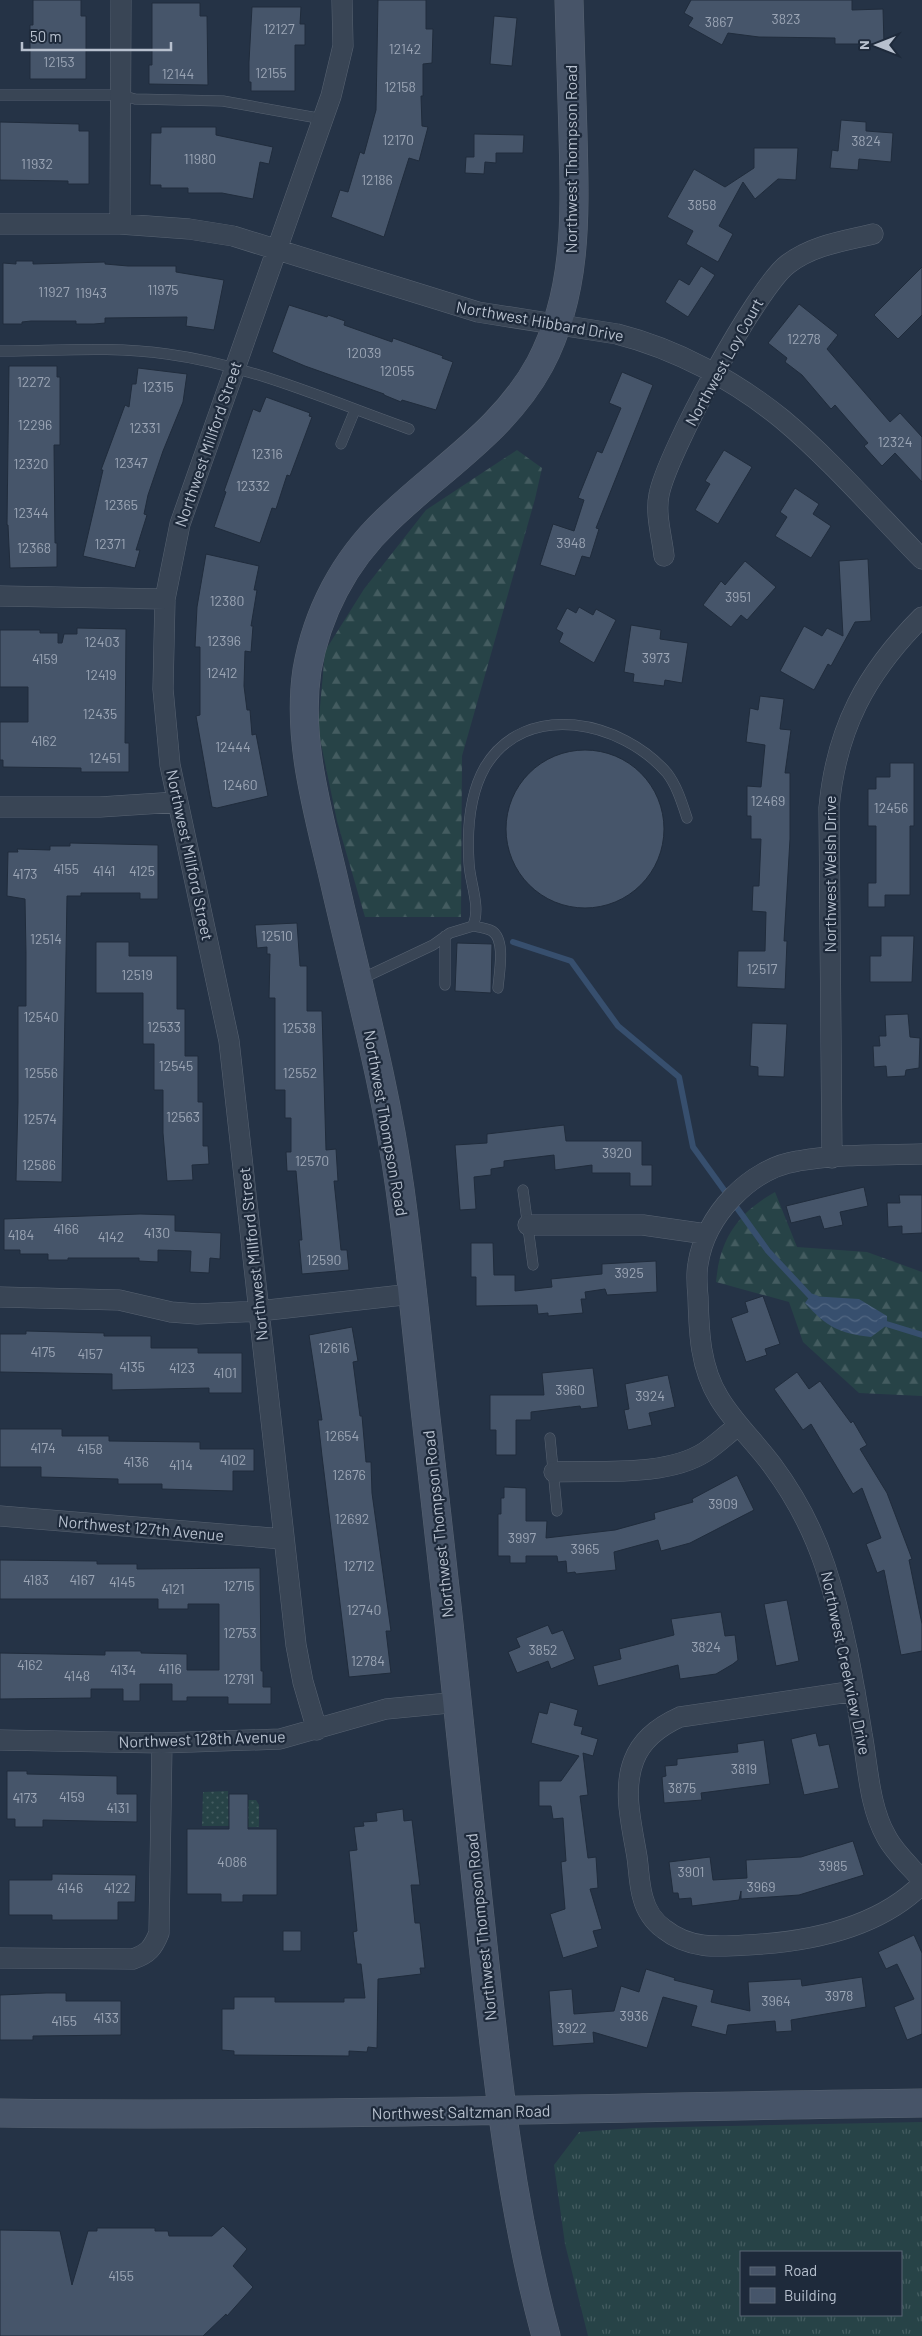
<svg xmlns="http://www.w3.org/2000/svg" width="922" height="2336" font-family="Barlow,sans-serif">
<defs>
<pattern id="grass-tufts" width="24" height="20" patternUnits="userSpaceOnUse" patternTransform="scale(1.25)"><rect width="24" height="20" fill="#274347"/><path d="M3 7l-1-3M5 7V3M7 7l1-3M15 17l-1-3M17 17v-4M19 17l1-3" fill="none" stroke="#445c60"/></pattern>
<pattern id="forest-firs" width="22" height="20" patternUnits="userSpaceOnUse" patternTransform="scale(1.25)"><rect width="22" height="20" fill="#274347"/><path d="M5 1l3.5 6h-7zM16 11l3.5 6h-7z" fill="#445c60"/></pattern>
<pattern id="park-dots" width="8" height="8" patternUnits="userSpaceOnUse" patternTransform="scale(1.25)"><rect width="8" height="8" fill="#274347"/><path d="M2 2h.1M6 6h.1" fill="none" stroke="#445c60" stroke-width="1.8" stroke-linecap="round"/></pattern>
<pattern id="water-waves" width="16" height="10" patternUnits="userSpaceOnUse" patternTransform="scale(1.25)"><rect width="16" height="10" fill="#374f6e"/><path d="M0 5q4-4 8 0t8 0" fill="none" stroke="#526782"/></pattern>
</defs>
<rect width="100%" height="100%" fill="#253346"/>
<path fill="url(#grass-tufts)" fill-rule="evenodd" d="M922,2122V2336H588L565,2244L554,2165L579,2132L635,2128ZM741,2252H901V2315H741Z"/>
<path fill="url(#forest-firs)" d="M517,450L542,468L535,499L462,756L461,917H365L337,821L318,729L325,651L364,589L426,510Z
M775,1192L797,1247L867,1252L922,1272V1396L859,1393L803,1342L789,1302L716,1282C720,1238 738,1213 775,1192Z"/>
<path fill="url(#park-dots)" d="M228,1791L229,1826H202L203,1792Z
M248,1800H256L259,1805V1827H239Z"/>
<path fill="url(#water-waves)" d="M810,1296L859,1299L887,1316V1325L871,1337C838,1333 827,1327 805,1303Z"/>
<g fill="none" stroke-linecap="round" stroke-linejoin="round">
<path stroke="#374f6e" stroke-width="6" d="M513,942L571,961L618,1026L679,1077L693,1147L768,1251L810,1296L816,1298
M880,1322L922,1335"/>
</g>
<path fill="#46556a" stroke="#202c3c" d="M33,0H81V16H86V79H30V25H33Z
M378,0H426V29H433L432,63L423,64V96H421L422,126L428,127L419,161L409,158L384,237L331,217L340,190L348,192L360,152L364,154L376,110Z
M691,0H852V10L883,9L884,44H835V38L759,37L728,33L722,45L688,26L693,18L684,13Z
M152,3H200V16H207L208,85L149,84V65H152Z
M252,7H301L300,24H305V45H295V91H251V82H249V62Z
M494,16L517,18L512,66L490,64Z
M841,120L866,122V131L893,133L891,162L859,159L858,170L830,168L832,150L838,151Z
M0,122L79,124V131H89V184H68V181L0,180Z
M161,127H216V135L273,147L269,164L260,162L253,199L222,193H188V188H161V185H150L151,133H161Z
M474,134L524,135L523,153H496V163L485,162L484,174L465,173L466,157H474Z
M754,148H798L796,180L778,179L755,199L743,182L719,226L733,234L718,262L686,244L693,231L667,217L694,169L725,187L754,168Z
M16,261H33V264L105,262V264L128,266H176V272L224,280L214,330L186,326L187,317L105,318V323L94,324H76V321H31L22,322V324H3V263L16,264Z
M701,266L715,275L688,317L665,302L679,279L689,285Z
M922,267V315L898,339L874,315Z
M799,304L838,335L827,349L890,422L900,413L922,437V482L895,453L882,466L864,446L868,443L835,405L831,409L802,375L785,362L787,358L768,343Z
M289,305L327,317L328,315L345,321L344,325L392,342L393,338L443,356L442,358L453,362L436,410L402,400L401,402L384,395V394L305,366L272,352Z
M9,366H57V377H60V445H54L55,543H57V567L10,568L8,525H7Z
M138,368L187,374L183,402L163,451L148,495L144,514L147,515L136,550H140L135,568L83,556L103,470H101L125,405L129,407L132,384H136Z
M622,372L653,385L596,528L599,529L590,558L582,556L575,576L540,565L553,524L574,531L584,500L578,498L597,451L602,453L621,408L609,403Z
M266,397L310,413L309,416L312,417L290,476L287,475L276,509L272,508L260,543L214,527L226,492L224,491L253,409L260,412Z
M724,450L752,467L718,524L695,510L710,484L705,481Z
M795,488L819,504L813,514L831,526L811,558L775,536L787,517L780,512Z
M206,554L259,566L254,590H257L251,626H253L251,652L245,651L244,686L247,710H250L252,735L256,734L268,796L217,808L212,807L196,716L200,715V647H195L197,607Z
M868,559L871,621L855,622L831,666L828,664L814,690L780,671L804,626L822,636L827,628L843,636L839,561Z
M745,561L776,587L747,620L741,615L731,627L703,605L721,581L725,585Z
M579,607L593,615L596,609L616,620L594,663L559,642L563,633L556,629L567,608L576,613Z
M631,625L661,630L660,639L688,643L682,683L665,680L664,686L633,682L634,674L624,672Z
M77,628L126,629L125,743H129V772H81V768L3,767V760H0V722H28V687H0V630H40V633H58V643H62L64,634H77Z
M760,696L784,699L780,729L791,730L785,773H790V839L784,941H787L785,989L737,987L738,951H765L766,912L752,911L753,886H759L761,839H751V816H747V786L761,787L765,745L746,742L750,708L758,710Z
M506 829a79 79 0 1 1 158 0a79 79 0 1 1-158 0Z
M890,763H914V826H910V895H885V907H868V883H876V826H868V789H876V777H890Z
M70,843L158,845V899H140V893H81V896H67L62,1182L16,1181L18,1102V1006H26V953L25,899L7,896L8,852H18L17,849L50,850V846H70Z
M297,923L300,966H307V1011H322L326,1150L336,1149L338,1181H334L341,1250H347L349,1270L302,1274L299,1240H302L296,1171H287L286,1152H291V1118H285V1090H275V998H269L270,954H267V947L257,948L255,925Z
M881,936H914L912,982H870V956H881Z
M96,942H129V956H177V1009H185V1056H198V1102H203V1146H208L209,1164L192,1165L193,1180L167,1181L163,1133V1090H154V1044H143V993H96Z
M457,943L492,944L491,993L455,991Z
M908,1014L910,1037L920,1038L919,1068L906,1070L905,1076L887,1077L886,1066L874,1067L873,1046H880L879,1036H886L885,1015Z
M752,1023L787,1024L784,1077L758,1076V1067L750,1066Z
M564,1125L566,1141H642V1165H652V1186H630V1173H592V1165L555,1170L554,1155L504,1161V1167L491,1169V1175L474,1177L476,1209L460,1210L455,1145L487,1143V1134Z
M864,1187L868,1206L840,1212L843,1225L824,1229L820,1216L791,1223L786,1206Z
M899,1195H922V1233L902,1234V1226L888,1227L887,1203H900Z
M140,1214L175,1215V1231L221,1233L220,1259L210,1258L209,1273L190,1272L191,1251L158,1250V1262L139,1261V1258H68V1260H48V1254H20V1250H4V1219Z
M471,1243H493L494,1275H515V1291L552,1287L551,1279L602,1274V1264L656,1261L657,1292L607,1295L605,1289L585,1292L586,1299H581L583,1313L548,1316V1313L538,1314L537,1305L476,1306V1277H471Z
M763,1296L780,1344L765,1349L767,1355L746,1362L731,1318L748,1312L745,1302Z
M352,1327L358,1361L353,1362L360,1416H362L366,1462H371L372,1493L391,1631H386L391,1673L349,1677L322,1456L318,1420H322L309,1335Z
M26,1331L104,1333V1336H151V1348H198V1353H242V1393H209V1388L112,1390V1374L0,1372V1334H26Z
M593,1368L598,1407L581,1409L580,1406L531,1412V1420H516V1455H496V1430H490V1395H544L542,1373Z
M797,1372L809,1389L820,1381L851,1423L853,1421L867,1445L860,1449L887,1493L912,1559L909,1560L922,1624V1651L901,1655L884,1570L877,1573L866,1544L881,1538L862,1488L853,1494L811,1424L803,1430L774,1389Z
M668,1375L675,1407L649,1413L652,1425L628,1430L624,1410L629,1409L625,1384Z
M0,1429H62V1436H109V1441L200,1442V1449H254V1471H233V1491L162,1489V1484H118V1479L41,1477V1467H0Z
M737,1475L754,1510L690,1543L661,1551L658,1540L614,1552L616,1570L576,1574L575,1572L567,1573L566,1561L558,1562L557,1556H526V1563H510V1556H498V1514H501V1498H504V1487L526,1488V1521H547L546,1538L615,1530L655,1519L654,1513L693,1502L692,1499Z
M0,1560L97,1561V1564H137V1569L260,1568L261,1671H263V1687H271V1704H228V1697H187V1701H172V1684H140V1701H123V1689H91V1698L0,1699V1653L105,1655V1651H141V1653L187,1654V1670H219V1604H188V1609H158V1599H0Z
M787,1600L799,1661L776,1666L764,1604Z
M721,1612L725,1636L735,1635L738,1660L733,1664L716,1674L680,1679L678,1665L598,1686L593,1666L621,1659L619,1649L674,1635L671,1619Z
M548,1625L552,1634L563,1630L575,1659L551,1669L548,1661L517,1673L508,1652L520,1647L516,1638Z
M550,1702L578,1710L574,1725L583,1727L581,1734L598,1739L593,1756L583,1753L588,1795L580,1796L588,1858L596,1857L598,1888L590,1889L602,1929L593,1931L598,1947L563,1958L550,1914L565,1909L561,1862L566,1861L563,1818L553,1819L551,1806H539V1781H561L579,1756L531,1743L539,1712L547,1714Z
M816,1733L819,1746L829,1744L839,1788L804,1795L791,1739Z
M764,1740L770,1784L701,1793L702,1800L664,1803L662,1777L666,1776L665,1766L677,1765V1759L738,1752L737,1744Z
M7,1771H27V1774L117,1776V1794H137V1822L43,1820V1827H15V1819H7Z
M229,1794H248V1829H277V1895H243V1902H221V1894H187V1829H229Z
M403,1809L404,1821L412,1820L420,1885H411L415,1923H420L425,1968H420L421,1974L378,1979L377,2048L368,2047L367,2052L349,2051V2056L234,2055V2051L222,2050V2009H234V1997H275V2002H344V1998H365L361,1964H357L353,1932L357,1931L349,1851L357,1850L354,1827L364,1826L363,1822L377,1821L376,1813Z
M853,1841L864,1875L799,1895L741,1899V1891L739,1900L692,1906L691,1898L679,1899L678,1893H673L669,1862L710,1857L713,1880L747,1878L746,1860L801,1857Z
M52,1874L136,1875L135,1902H118V1920H52V1915H9V1880H52Z
M283,1931H301V1951H283Z
M914,1935L922,1953V2034L907,2040L894,2007L914,1999L897,1964L886,1969L878,1952Z
M646,1969L675,1978L674,1980L714,1990L711,2002L750,2011L748,1982L801,1979L802,1986L862,1977L866,2007L791,2020L792,2031L776,2032L775,2021L728,2025L726,2035L691,2026L697,2006L663,1997L647,2048L593,2032L594,2043L553,2046L549,1991L572,1989L574,2014L614,2011L621,1986L639,1992Z
M46,1993H66V2001H121V2035L33,2036V2040H0V1995Z
M223,2226L247,2249L233,2266L253,2287L227,2316L226,2314L203,2336H0V2230L60,2231L72,2285L88,2231H97V2228H155V2231H168L169,2236H212Z"/>
<g fill="none" stroke-linecap="round" stroke-linejoin="round">
<g stroke="#586372" stroke-width="11">
<path id="lane" d="M0,95H120L135,99L223,101L323,119
M0,351C55,351 112,346 167,354C250,365 330,401 409,429
M341,444L355,410
M473,926C479,927 487,928 492,931C506,940 499,973 498,988
M359,980L433,945L450,933L473,926C481,906 470,884 469,863C467,832 469,795 485,767C526,699 622,721 667,773C677,786 682,803 687,818
M445,985V936
M523,1190L533,1265
M550,1438L557,1511"/>
</g>
<g stroke="#586372" stroke-width="21">
<path id="street" d="M0,224H120L189,229L233,236L478,312L617,334C676,349 734,380 782,419C830,459 877,513 922,559
M120,224L121,0
M664,556C662,537 655,514 659,495C666,455 757,287 788,264C813,245 844,241 873,234
M0,596L165,599
M0,807H100L177,802
M922,1154C881,1155 839,1154 798,1161C750,1168 705,1216 698,1264C696,1274 697,1286 698,1297C699,1333 700,1367 719,1398C734,1423 755,1442 772,1465C795,1496 813,1530 825,1566C843,1620 853,1678 862,1734C868,1766 869,1806 886,1836C894,1852 910,1866 922,1880
M832,1158L829,808C836,729 866,673 922,617
M528,1225H643L706,1234
M0,1297L119,1300L171,1312L197,1314L259,1311L412,1294
M554,1472C600,1470 666,1477 705,1452C717,1444 727,1434 738,1426
M0,1516L283,1539
M855,1691L680,1717C660,1726 642,1739 634,1760C622,1790 632,1826 637,1857C639,1871 639,1885 643,1898C646,1910 654,1922 664,1929C689,1949 717,1947 747,1945C808,1942 877,1929 922,1884
M317,1730L303,1682L296,1645L229,1041L170,765L163,689L165,599L180,524L331,96L343,46L342,0
M0,1740L162,1743L280,1739L386,1709L459,1702
M0,1958L133,1959C148,1954 153,1948 159,1933L162,1743"/>
</g>
<g stroke="#586372" stroke-width="29">
<path id="secondary" d="M0,2113C307,2117 615,2107 922,2103
M546,2336C507,2194 494,2045 478,1899C461,1736 444,1572 425,1409C417,1336 410,1262 400,1189C386,1087 359,989 336,889C320,818 296,743 307,670C317,613 344,561 386,521C439,469 504,431 540,364C578,292 575,214 573,135C572,90 570,45 569,0"/>
</g>
<use href="#lane" stroke="#394555" stroke-width="10"/>
<use href="#street" stroke="#394555" stroke-width="20"/>
<use href="#secondary" stroke="#475468" stroke-width="28"/>
</g>
<g text-anchor="middle" stroke-width="4.5" stroke-linejoin="round" paint-order="stroke">
<g font-size="14" fill="#9ba5b5">
<text x="786" y="24">3823</text>
<text x="719" y="27">3867</text>
<text x="279" y="34">12127</text>
<text x="405" y="54">12142</text>
<text x="59" y="67">12153</text>
<text x="271" y="78">12155</text>
<text x="178" y="79">12144</text>
<text x="400" y="92">12158</text>
<text x="398" y="145">12170</text>
<text x="866" y="146">3824</text>
<text x="200" y="164">11980</text>
<text x="37" y="169">11932</text>
<text x="377" y="185">12186</text>
<text x="702" y="210">3858</text>
<text x="163" y="295">11975</text>
<text x="54" y="297">11927</text>
<text x="91" y="298">11943</text>
<text x="804" y="344">12278</text>
<text x="364" y="358">12039</text>
<text x="397" y="376">12055</text>
<text x="34" y="387">12272</text>
<text x="158" y="392">12315</text>
<text x="35" y="430">12296</text>
<text x="145" y="433">12331</text>
<text x="895" y="447">12324</text>
<text x="267" y="459">12316</text>
<text x="131" y="468">12347</text>
<text x="31" y="469">12320</text>
<text x="253" y="491">12332</text>
<text x="121" y="510">12365</text>
<text x="31" y="518">12344</text>
<text x="571" y="548">3948</text>
<text x="110" y="549">12371</text>
<text x="34" y="553">12368</text>
<text x="738" y="602">3951</text>
<text x="227" y="606">12380</text>
<text x="224" y="646">12396</text>
<text x="102" y="647">12403</text>
<text x="656" y="663">3973</text>
<text x="45" y="664">4159</text>
<text x="222" y="678">12412</text>
<text x="101" y="680">12419</text>
<text x="100" y="719">12435</text>
<text x="44" y="746">4162</text>
<text x="233" y="752">12444</text>
<text x="105" y="763">12451</text>
<text x="240" y="790">12460</text>
<text x="768" y="806">12469</text>
<text x="891" y="813">12456</text>
<text x="66" y="874">4155</text>
<text x="104" y="876">4141</text>
<text x="142" y="876">4125</text>
<text x="25" y="879">4173</text>
<text x="277" y="941">12510</text>
<text x="46" y="944">12514</text>
<text x="762" y="974">12517</text>
<text x="137" y="980">12519</text>
<text x="41" y="1022">12540</text>
<text x="164" y="1032">12533</text>
<text x="299" y="1033">12538</text>
<text x="176" y="1071">12545</text>
<text x="41" y="1078">12556</text>
<text x="300" y="1078">12552</text>
<text x="183" y="1122">12563</text>
<text x="40" y="1124">12574</text>
<text x="617" y="1158">3920</text>
<text x="312" y="1166">12570</text>
<text x="39" y="1170">12586</text>
<text x="66" y="1234">4166</text>
<text x="157" y="1238">4130</text>
<text x="21" y="1240">4184</text>
<text x="111" y="1242">4142</text>
<text x="324" y="1265">12590</text>
<text x="629" y="1278">3925</text>
<text x="334" y="1353">12616</text>
<text x="43" y="1357">4175</text>
<text x="90" y="1359">4157</text>
<text x="132" y="1372">4135</text>
<text x="182" y="1373">4123</text>
<text x="225" y="1378">4101</text>
<text x="570" y="1395">3960</text>
<text x="650" y="1401">3924</text>
<text x="342" y="1441">12654</text>
<text x="43" y="1453">4174</text>
<text x="90" y="1454">4158</text>
<text x="233" y="1465">4102</text>
<text x="136" y="1467">4136</text>
<text x="181" y="1470">4114</text>
<text x="349" y="1480">12676</text>
<text x="723" y="1509">3909</text>
<text x="352" y="1524">12692</text>
<text x="522" y="1543">3997</text>
<text x="585" y="1554">3965</text>
<text x="359" y="1571">12712</text>
<text x="36" y="1585">4183</text>
<text x="82" y="1585">4167</text>
<text x="122" y="1587">4145</text>
<text x="239" y="1591">12715</text>
<text x="173" y="1594">4121</text>
<text x="364" y="1615">12740</text>
<text x="240" y="1638">12753</text>
<text x="706" y="1652">3824</text>
<text x="543" y="1655">3852</text>
<text x="368" y="1666">12784</text>
<text x="30" y="1670">4162</text>
<text x="170" y="1674">4116</text>
<text x="123" y="1675">4134</text>
<text x="77" y="1681">4148</text>
<text x="239" y="1684">12791</text>
<text x="744" y="1774">3819</text>
<text x="682" y="1793">3875</text>
<text x="72" y="1802">4159</text>
<text x="25" y="1803">4173</text>
<text x="118" y="1813">4131</text>
<text x="232" y="1867">4086</text>
<text x="833" y="1871">3985</text>
<text x="691" y="1877">3901</text>
<text x="761" y="1892">3969</text>
<text x="70" y="1893">4146</text>
<text x="117" y="1893">4122</text>
<text x="839" y="2001">3978</text>
<text x="776" y="2006">3964</text>
<text x="634" y="2021">3936</text>
<text x="106" y="2023">4133</text>
<text x="64" y="2026">4155</text>
<text x="572" y="2033">3922</text>
<text x="121" y="2281">4155</text>
</g>
<g font-size="16" fill="#b7c0ce" stroke="#1e2a3b">
<text transform="translate(571 159) rotate(-90)" y="6">Northwest Thompson Road</text>
<text transform="translate(540 321) rotate(10)" y="6">Northwest Hibbard Drive</text>
<text transform="translate(724 362) rotate(-61)" y="6">Northwest Loy Court</text>
<text transform="translate(208 444) rotate(-71)" y="6">Northwest Millford Street</text>
<text transform="translate(190 855) rotate(78)" y="6">Northwest Millford Street</text>
<text transform="translate(830 874) rotate(-90)" y="6">Northwest Welsh Drive</text>
<text transform="translate(386 1123) rotate(80)" y="6">Northwest Thompson Road</text>
<text transform="translate(253 1254) rotate(-96)" y="6">Northwest Millford Street</text>
<text transform="translate(438 1524) rotate(-96)" y="6">Northwest Thompson Road</text>
<text transform="translate(141 1528) rotate(5)" y="6">Northwest 127th Avenue</text>
<text transform="translate(846 1663) rotate(78)" y="6">Northwest Creekview Drive</text>
<text transform="translate(202 1739) rotate(-2)" y="6">Northwest 128th Avenue</text>
<text transform="translate(481 1927) rotate(-96)" y="6">Northwest Thompson Road</text>
<text transform="translate(461 2112) rotate(-1)" y="6">Northwest Saltzman Road</text>
</g>
</g>
<rect x="740" y="2251" width="162" height="65" fill="#1e2a3b" stroke="#5b6676"/>
<rect x="750" y="2267" width="25" height="8" fill="#475468" stroke="#5b6676"/>
<text x="784" y="2276" font-size="15" fill="#b7c0ce">Road</text>
<rect x="750" y="2288" width="25" height="15" fill="#46556a" stroke="#5b6676"/>
<text x="784" y="2301" font-size="15" fill="#b7c0ce">Building</text>
<g transform="translate(877 45) rotate(270)" stroke="#1e2a3b" stroke-width="4" paint-order="stroke">
<path d="M0-4L9 19L0 12L-9 19Z" fill="#b7c0ce"/>
<text y="-8" font-size="14" font-weight="bold" text-anchor="middle" fill="#b7c0ce">N</text>
</g>
<path d="M22 42v8h149v-8" fill="none" stroke="#b7c0ce" stroke-width="2.5"/>
<text x="30" y="42" font-size="15" fill="#b7c0ce" stroke="#1e2a3b" stroke-width="4" paint-order="stroke">50 m</text>
</svg>
